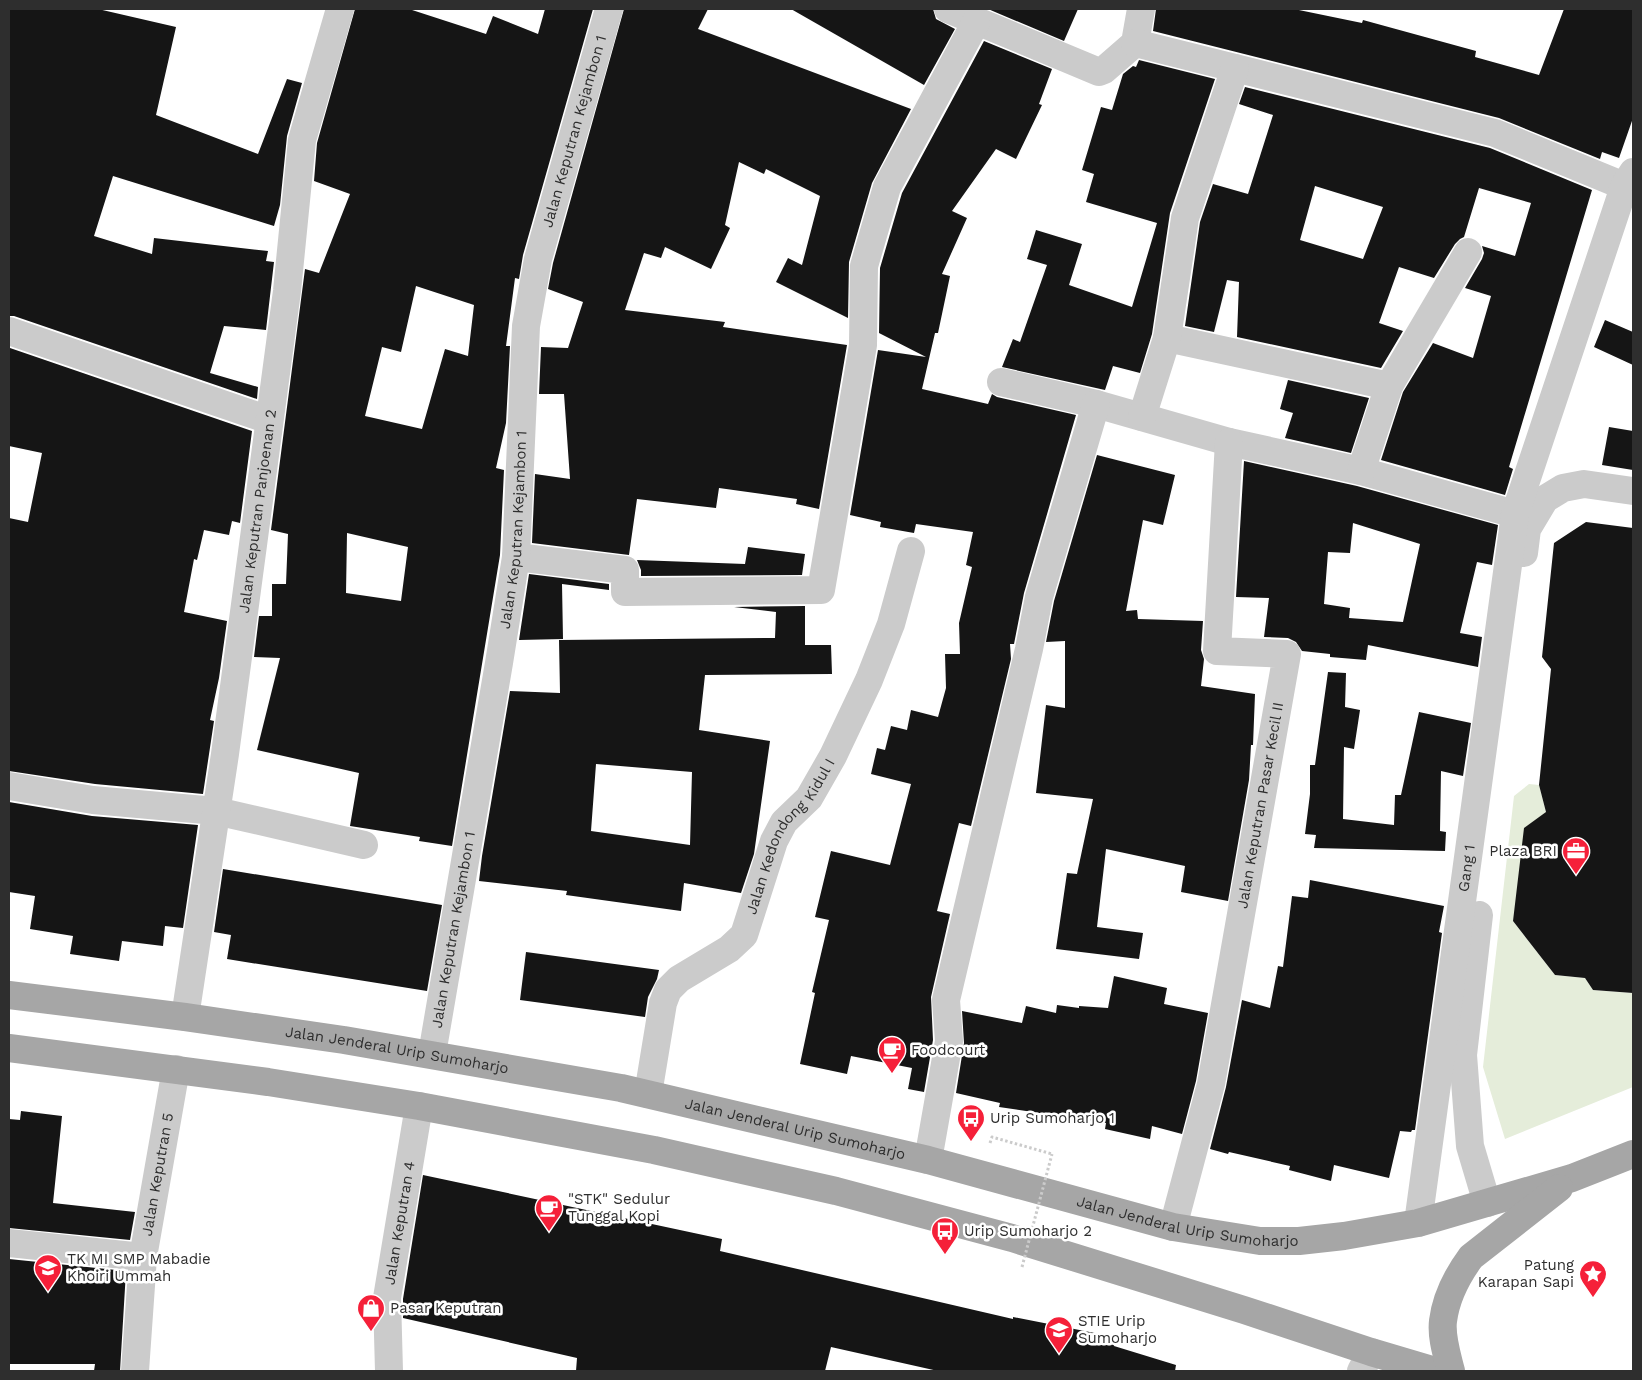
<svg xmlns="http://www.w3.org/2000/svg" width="1642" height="1380" font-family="'Work Sans',sans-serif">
<rect width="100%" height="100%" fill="#fff"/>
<path fill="#e5edda" d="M1529,784L1539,785L1546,812L1513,921L1555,975L1585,978L1593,990L1633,993V1087L1505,1139L1483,1067L1514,796Z"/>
<path fill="#151515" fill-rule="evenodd" d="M9,9H98L176,27L156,115L258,154L287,79L302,83L287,136L280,205L274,226L113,176L94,236L152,254L154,238L268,251L266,261L274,262L266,330L224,326L210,373L258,387L257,399L14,316H9Z
M355,9H409L486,34L493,16L538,34L545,9H593L523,255L519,279L515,278L506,346H510L506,423L496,468L504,470L500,555L452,846L419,841L420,837L350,826L359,773L257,750L280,658L254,657L259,616H272V584H286L288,534L271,530L305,269L319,273L350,194L314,181L317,143ZM416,286L474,305L468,356L445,349L422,429L365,416L382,347L401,352ZM347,533L408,547L401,601L346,593Z
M624,9H708L698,29L911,109L872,183L849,262L848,318L776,282L788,258L802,265L820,196L766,169L764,174L739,162L725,225L730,228L711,269L665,247L661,258L644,253L625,310L725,322L723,327L847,345L819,509L796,504L797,499L719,488L716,508L637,499L629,555L532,543L535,474L570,479L564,394H539L541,347L568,348L583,302L548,289L553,263Z
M791,9H933L936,19L955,29L924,85Z
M988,9H1078L1064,41Z
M1156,9H1294L1362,23L1363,20L1476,51L1475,57L1539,75L1564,9H1633V118L1619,158L1602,152L1600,159L1499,118L1153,31Z
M984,41L1052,69L1039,104L1042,105L1016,159L996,149L952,211L967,218L942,274L950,276L938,333H935L922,389L988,404L992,394L997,397L1076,415L1024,593L1014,644H1010L1011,659L971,826L959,823L937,911L950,914L931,997L933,1040L924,1092L908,1089L912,1068L851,1056L847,1074L800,1064L815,993L812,992L829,920L815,917L831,851L890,865L911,784L871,774L877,748L885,750L891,726L907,730L911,710L938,717L946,688L945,654H960L959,623L972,567L966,565L973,532L916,524L914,533L880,527L881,522L850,515L878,350L926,357L879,333L880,268L902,193Z
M1139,60L1215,79L1170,213L1152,334L1140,373L1113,366L1105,390L1002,367L1013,339L1020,342L1047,265L1027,259L1036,230L1082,244L1069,285L1132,307L1157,223L1086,202L1094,174L1082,170L1101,107L1112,110L1123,74L1133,66L1136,67Z
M1245,87L1490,148L1592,190L1509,467L1513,469L1505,495L1381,460L1403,392L1433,343L1473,358L1491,296L1465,288L1482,259L1484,253L1482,246L1515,256L1531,203L1479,188L1464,237L1460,239L1455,244L1434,278L1399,267L1379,323L1403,331L1381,368L1237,337L1239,282L1227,280L1214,332L1185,326L1200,222L1213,184L1248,194L1273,115L1239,104ZM1315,186L1383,207L1363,259L1300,240Z
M1605,320L1633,332V365L1594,347Z
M10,348L252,431L240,523L232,521L229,535L204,530L197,560L194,559L184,612L227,621L219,678L210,720L214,721L203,794L95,784L9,771V518L28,522L42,453L9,446Z
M1288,380L1369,398L1351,453L1285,438L1293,413L1280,409Z
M1609,427L1633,431V470L1602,465Z
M1097,455L1175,475L1163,525L1143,520L1126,611L1137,610L1138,619L1203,621L1201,650L1204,659L1201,686L1255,694L1253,745H1251L1249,780L1228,901L1181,892L1185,866L1106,849L1097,927L1143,933L1139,959L1056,949L1067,873L1077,874L1093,799L1036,793L1046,705L1065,708V641L1046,642L1054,601Z
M1244,461L1357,486L1498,525L1492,565L1477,562L1460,633L1482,637L1478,667L1368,645L1366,660L1330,657V654L1302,651L1296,642L1288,638L1264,637L1269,598L1236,597ZM1353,523L1420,544L1403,622L1349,618L1350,608L1324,604L1328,552L1350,553Z
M1586,522L1633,528V993L1593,990L1585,978L1555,975L1513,921L1524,828L1546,812L1539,785L1551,669L1542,657L1554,543Z
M748,547L805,554L802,575L641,576V570L637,560L745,564Z
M529,574L609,584V590L562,584L563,639L519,640Z
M805,606V645H831L832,674L705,675L699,730L770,741L754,854L741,893L684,883L681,911L566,895L567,891L479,881L482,856L510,691L560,693L559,640L775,638L776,612L734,607ZM596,764L692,772L690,845L591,831Z
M1328,672L1346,673L1345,707L1360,710L1354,749L1344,747L1343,819L1394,825L1395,795H1401L1419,712L1471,723L1463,776L1441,771L1440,831L1446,832L1445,851L1314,848L1316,835L1305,834L1310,794V765H1315Z
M9,802L92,816L198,825L183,928L165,926L163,946L122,941L119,961L70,954L73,936L30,929L35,896L9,892Z
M223,869L442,905L427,991L227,959L231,935L214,932Z
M1310,880L1444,906L1439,932L1442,933L1415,1130H1412L1411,1132L1400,1131L1389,1178L1334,1165L1331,1181L1289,1170L1290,1166L1229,1152L1228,1154L1210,1149L1226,1087L1242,1000L1270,1008L1278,966L1283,967L1292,896L1308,898Z
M526,952L659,970L657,979L648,997L645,1017L520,1000Z
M1114,976L1167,988L1164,1004L1208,1013L1196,1081L1182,1134L1152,1126L1150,1139L1105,1129L1106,1123L999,1107L1000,1103L956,1093L964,1043L962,1011L1022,1023L1026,1006L1056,1013L1057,1005L1079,1008V1006L1108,1008Z
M21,1111L62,1116L53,1203L135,1212L130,1240L9,1228V1119L20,1120Z
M423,1175L722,1239L720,1251L1013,1319V1317L1115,1337L1114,1346L1176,1365L1175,1371H938L831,1347L825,1371H576L577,1358L403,1318V1299Z
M9,1259L126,1271L120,1371H94L95,1364H9Z"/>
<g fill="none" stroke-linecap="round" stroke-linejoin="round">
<path stroke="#cbcbcb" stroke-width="3" stroke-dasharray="2.5 2.5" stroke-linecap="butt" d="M990,1143L992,1137L1052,1154"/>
<g stroke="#cbcbcb" stroke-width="28">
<path d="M948,9L1099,72L1104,70L1135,43L1141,9"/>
<path d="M1135,43L1495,133L1624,186"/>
<path d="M9,331L269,420"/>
<path d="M1167,338L1389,386"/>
<path d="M1001,382L1096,404L1229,442L1361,471L1515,514"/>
<path d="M1142,417L1167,338L1185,218L1235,68"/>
<path d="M1361,471L1389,386L1468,252"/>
<path d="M1524,553L1527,529L1545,499L1563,488L1584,484L1633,491"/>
<path d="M516,557L625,570V592L821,590L863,345L864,266L887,187L976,22"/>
<path d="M9,786L93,800L216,811L364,845"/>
<path d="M1479,915L1463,1055L1470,1146L1487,1203"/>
<path id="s1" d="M185,1017L225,754L287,291L302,140L340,9"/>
<path id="s2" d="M432,1054L499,663L516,557L526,326L538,259L609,9"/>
<path id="s3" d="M648,1094L663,1003L668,990L679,979L729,949L744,935L774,841L784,822L809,798L833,756L869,680L891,624L911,551"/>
<path d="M928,1160L949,1041L946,1000L1029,649L1039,597L1096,404"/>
<path id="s4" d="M1418,1223L1515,514L1621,196L1624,186L1633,172"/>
<path id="s5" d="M1173,1227L1211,1084L1287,654L1217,651L1229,442"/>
<path d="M9,1243L143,1257"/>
<path id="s6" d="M135,1371L143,1257L176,1069"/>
<path id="s7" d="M389,1371L387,1298L419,1106"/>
<path d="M1361,1371L1371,1352"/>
</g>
<g stroke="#a6a6a6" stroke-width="28">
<path id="s8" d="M9,995L185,1017L344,1040L621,1088L928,1160L1173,1227L1260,1241H1299L1344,1236L1418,1223L1572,1178L1633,1154"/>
<path d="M9,1048L268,1082L419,1106L654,1150L836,1191L1012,1238L1244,1310L1371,1352L1435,1371"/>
<path d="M1451,1371C1447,1355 1441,1337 1443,1321C1446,1297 1457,1276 1471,1257L1559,1188"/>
</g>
<path stroke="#cbcbcb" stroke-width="3" stroke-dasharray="2.5 2.5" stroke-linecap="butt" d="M1022,1267L1052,1154"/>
</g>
<defs>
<g id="office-pin" transform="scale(1.4375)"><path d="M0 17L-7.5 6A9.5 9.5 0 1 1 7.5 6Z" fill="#f52039" stroke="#fff"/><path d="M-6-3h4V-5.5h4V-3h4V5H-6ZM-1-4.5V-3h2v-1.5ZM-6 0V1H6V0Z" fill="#fff"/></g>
<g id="cafe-pin" transform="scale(1.4375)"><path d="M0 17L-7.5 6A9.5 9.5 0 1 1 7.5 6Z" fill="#f52039" stroke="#fff"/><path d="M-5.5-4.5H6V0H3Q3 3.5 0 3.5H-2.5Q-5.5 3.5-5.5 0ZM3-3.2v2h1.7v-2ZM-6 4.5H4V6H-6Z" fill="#fff"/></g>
<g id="bus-pin" transform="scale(1.4375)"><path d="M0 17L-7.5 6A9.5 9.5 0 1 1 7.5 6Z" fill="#f52039" stroke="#fff"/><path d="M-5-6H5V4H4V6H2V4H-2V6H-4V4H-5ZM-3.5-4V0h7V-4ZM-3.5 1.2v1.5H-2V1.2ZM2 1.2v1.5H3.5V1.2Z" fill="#fff"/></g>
<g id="school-pin" transform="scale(1.4375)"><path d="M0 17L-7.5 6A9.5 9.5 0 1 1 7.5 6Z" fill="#f52039" stroke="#fff"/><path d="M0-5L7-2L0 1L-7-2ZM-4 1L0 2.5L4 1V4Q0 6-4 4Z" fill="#fff"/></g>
<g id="sight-pin" transform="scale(1.4375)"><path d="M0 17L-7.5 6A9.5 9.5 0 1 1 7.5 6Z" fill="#f52039" stroke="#fff"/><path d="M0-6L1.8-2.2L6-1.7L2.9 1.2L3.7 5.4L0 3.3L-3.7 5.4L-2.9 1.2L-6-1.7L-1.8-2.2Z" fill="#fff"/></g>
<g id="shop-pin" transform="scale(1.4375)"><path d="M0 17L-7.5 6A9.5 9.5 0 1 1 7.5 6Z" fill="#f52039" stroke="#fff"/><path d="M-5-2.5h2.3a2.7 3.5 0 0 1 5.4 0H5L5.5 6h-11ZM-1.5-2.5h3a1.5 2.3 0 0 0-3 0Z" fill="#fff"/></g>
<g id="university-pin" transform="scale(1.4375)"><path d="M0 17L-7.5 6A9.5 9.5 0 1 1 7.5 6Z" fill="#f52039" stroke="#fff"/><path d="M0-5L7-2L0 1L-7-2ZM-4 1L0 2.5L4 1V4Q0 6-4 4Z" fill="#fff"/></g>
</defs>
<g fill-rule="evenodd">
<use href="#office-pin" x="1576" y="851"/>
<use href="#cafe-pin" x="892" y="1050"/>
<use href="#bus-pin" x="971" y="1118"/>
<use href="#cafe-pin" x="549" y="1208"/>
<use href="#bus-pin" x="945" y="1231"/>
<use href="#school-pin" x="48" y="1268"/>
<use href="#sight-pin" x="1593" y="1274"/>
<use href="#shop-pin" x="371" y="1308"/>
<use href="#university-pin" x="1059" y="1330"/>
</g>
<g text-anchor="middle" stroke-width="5" stroke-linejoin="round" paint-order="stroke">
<g font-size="15" fill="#2e2e2e" stroke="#fff">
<text dy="5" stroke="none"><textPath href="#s2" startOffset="936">Jalan Keputran Kejambon 1</textPath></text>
<text dy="5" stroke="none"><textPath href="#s1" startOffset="511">Jalan Keputran Panjoenan 2</textPath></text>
<text dy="5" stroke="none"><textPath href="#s2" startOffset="531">Jalan Keputran Kejambon 1</textPath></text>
<text dy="5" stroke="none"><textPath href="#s5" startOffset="431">Jalan Keputran Pasar Kecil II</textPath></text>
<text dy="5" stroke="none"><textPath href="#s3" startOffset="311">Jalan Kedondong Kidul I</textPath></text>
<text dy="5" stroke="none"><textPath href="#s4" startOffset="358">Gang 1</textPath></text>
<text dy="5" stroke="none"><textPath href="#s2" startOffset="126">Jalan Keputran Kejambon 1</textPath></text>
<text dy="5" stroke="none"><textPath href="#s8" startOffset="392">Jalan Jenderal Urip Sumoharjo</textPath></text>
<text dy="5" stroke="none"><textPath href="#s8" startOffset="798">Jalan Jenderal Urip Sumoharjo</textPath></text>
<text dy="5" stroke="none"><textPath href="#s6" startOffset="198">Jalan Keputran 5</textPath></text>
<text dy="5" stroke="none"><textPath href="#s8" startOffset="1202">Jalan Jenderal Urip Sumoharjo</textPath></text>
<text dy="5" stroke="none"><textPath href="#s7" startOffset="149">Jalan Keputran 4</textPath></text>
</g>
<g font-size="15" fill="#2e2e2e" stroke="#fff" text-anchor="start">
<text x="1557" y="856" text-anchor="end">Plaza BRI</text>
<text x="911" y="1055">Foodcourt</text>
<text x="990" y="1123">Urip Sumoharjo 1</text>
<text x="568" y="1204">"STK" Sedulur<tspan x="568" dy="17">Tunggal Kopi</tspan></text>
<text x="964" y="1236">Urip Sumoharjo 2</text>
<text x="67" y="1264">TK MI SMP Mabadie<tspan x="67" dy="17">Khoiri Ummah</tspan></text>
<text x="1574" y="1270" text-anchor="end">Patung<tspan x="1574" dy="17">Karapan Sapi</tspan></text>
<text x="390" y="1313">Pasar Keputran</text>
<text x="1078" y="1326">STIE Urip<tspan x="1078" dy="17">Sumoharjo</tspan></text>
</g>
</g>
<rect width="1642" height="1380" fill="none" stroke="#2e2e2e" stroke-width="20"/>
</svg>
